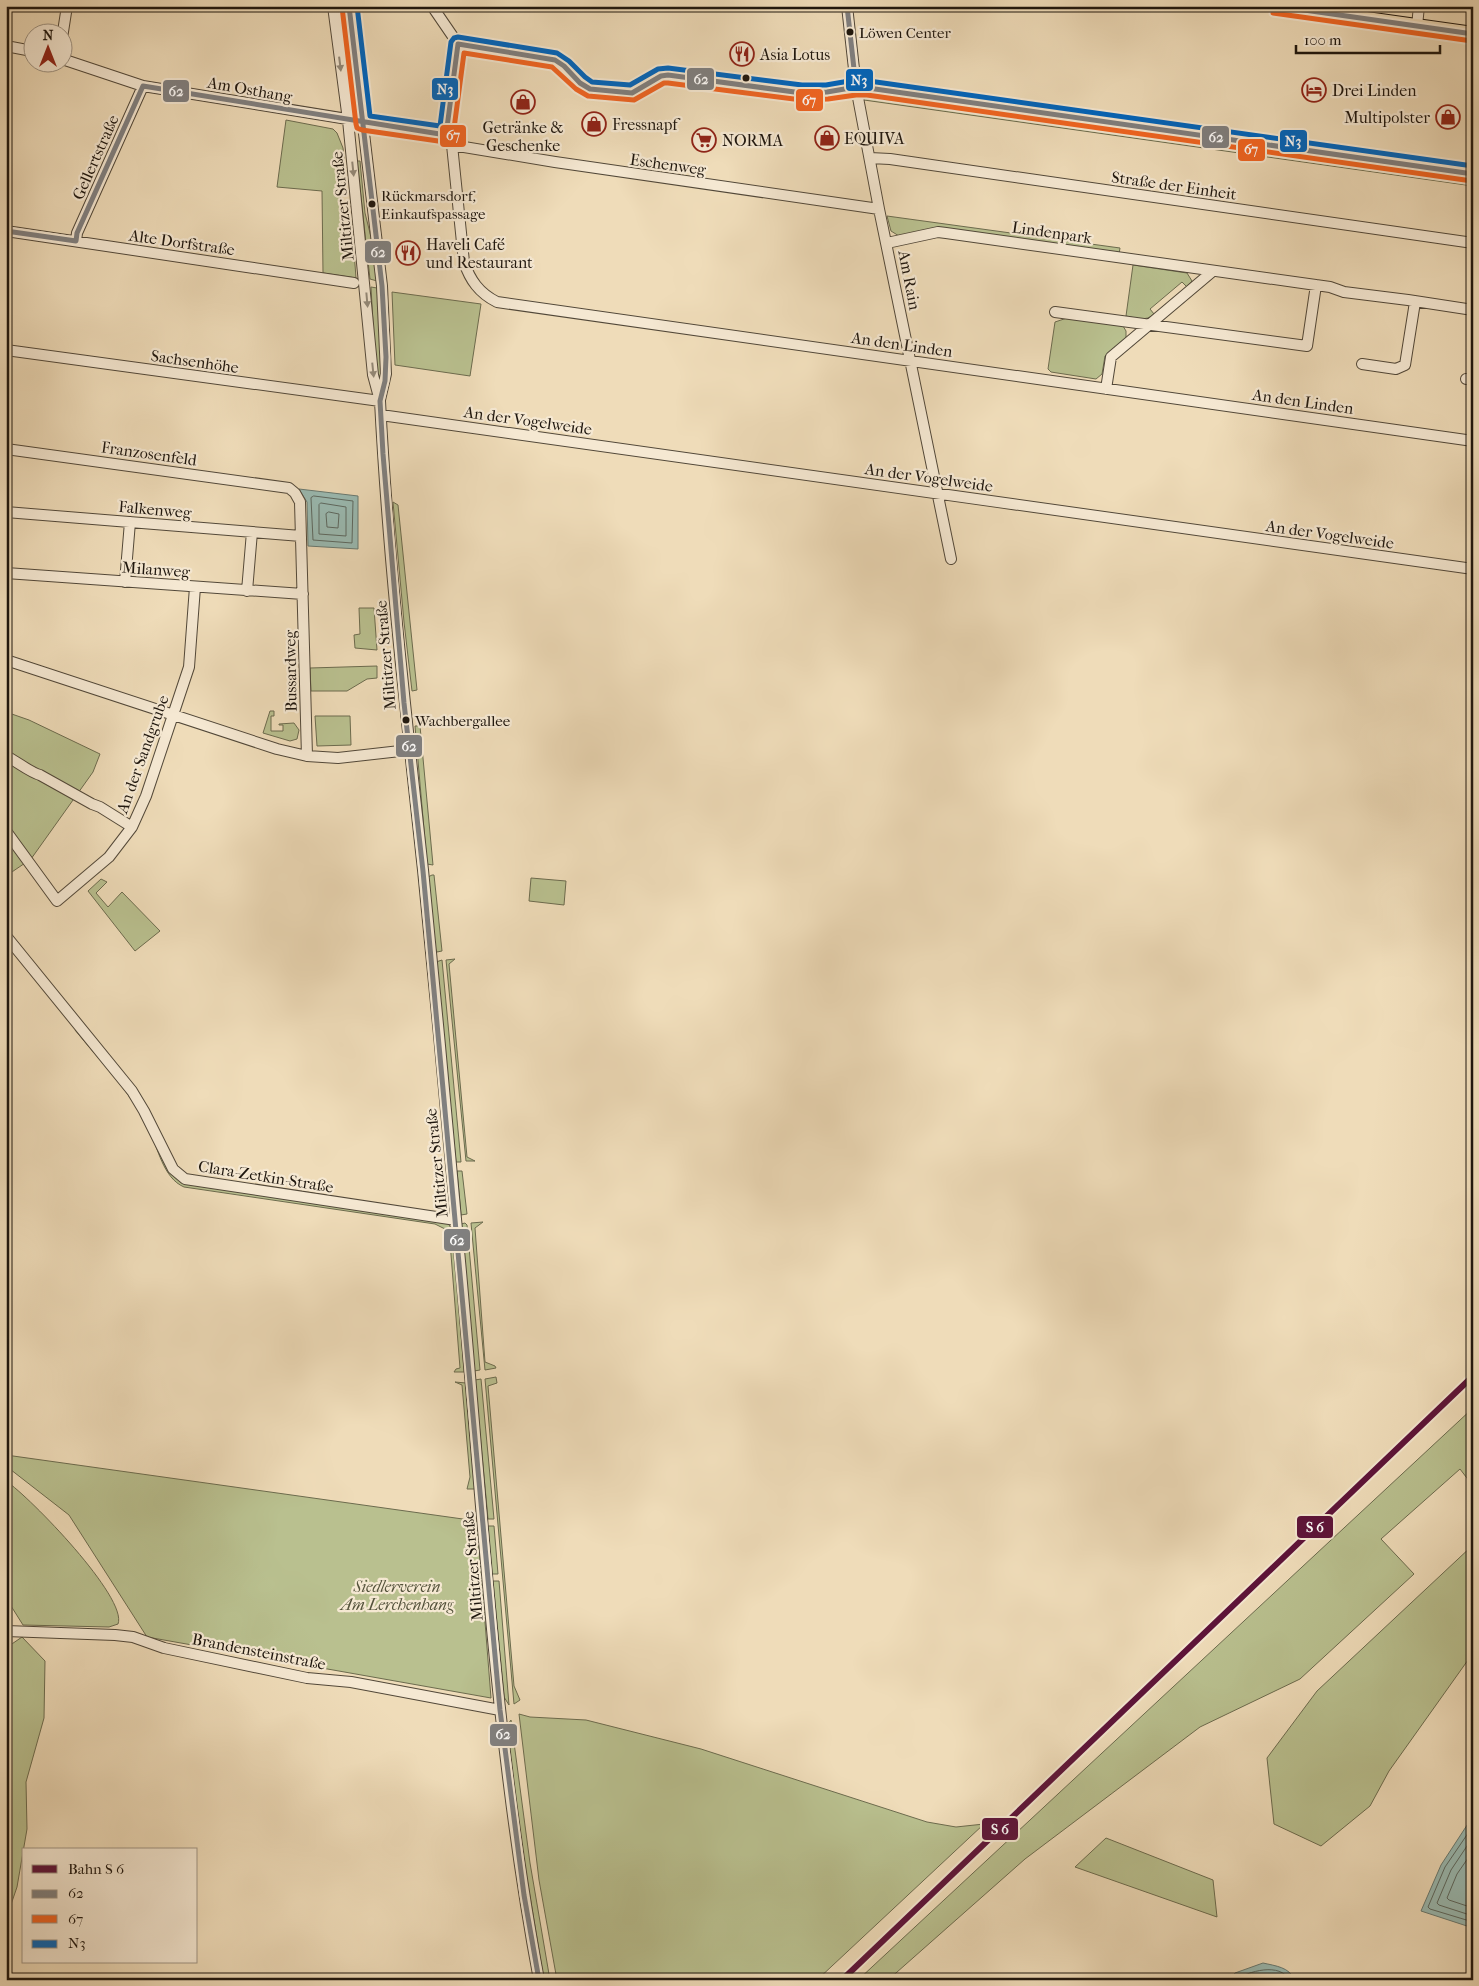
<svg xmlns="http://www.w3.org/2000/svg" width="1479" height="1986" font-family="'IM FELL French Canon',serif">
<rect width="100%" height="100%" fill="#efdcb9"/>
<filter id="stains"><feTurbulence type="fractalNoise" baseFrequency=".004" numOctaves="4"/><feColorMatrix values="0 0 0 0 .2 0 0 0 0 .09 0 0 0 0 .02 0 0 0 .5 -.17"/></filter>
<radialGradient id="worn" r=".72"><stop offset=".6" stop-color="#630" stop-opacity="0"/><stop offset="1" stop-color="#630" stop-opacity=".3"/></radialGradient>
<path fill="#b9c08f" stroke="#6c6b4e" d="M870,93L1473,179V186L864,100L866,95Z
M286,120L333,129L337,133L343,148L344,157L340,202L347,238L354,251L356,278L323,273L322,191L277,187Z
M357,161H360L365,213L373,245L377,281L370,279Z
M887,216L1120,248L1119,254L942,230L899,236L891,231Z
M1133,265L1187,273L1192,281L1187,287L1182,282L1150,309L1154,314C1146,322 1136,318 1126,316Z
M371,287L377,288L384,378L376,379Z
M392,292L481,304L470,376L395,365Z
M1070,317L1123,326L1126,331V338L1105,356L1102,374L1096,379L1051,372L1048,369L1055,322Z
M393,502L398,505L417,690L412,691L404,622Z
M359,608H374L377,650L355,648L354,635L360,634Z
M377,666V678L367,679L347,691H311L310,668Z
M270,711H274V716H271V731H283V725H279V724L294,723L299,730L297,739L290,741L263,733Z
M6,712L29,720L100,754L93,772L31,859L6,876Z
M315,716H350L351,745L317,746Z
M415,726H420L433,865L427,864Z
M432,875H434L442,951L437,952L435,948L428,877Z
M531,878L566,881L564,905L529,901Z
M101,879L107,882L96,893L108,907L122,892L160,931L135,951L88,891Z
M455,959L449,964L467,1157L475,1161H466L446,960Z
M442,960L461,1162H456L436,962Z
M75,1030H79L116,1074L142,1112L171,1172L183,1181L448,1223L452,1230L454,1242L464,1372H454L456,1369L460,1368L450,1242L445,1229L435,1224L184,1187C163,1178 158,1148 149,1129C131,1092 100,1061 75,1030Z
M457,1171H462L467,1214L461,1215Z
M483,1222L475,1228L485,1362L495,1366L496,1368L485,1370L471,1223Z
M465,1223L467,1225L480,1370L474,1371L461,1224Z
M496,1377L497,1383L488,1386L514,1686L520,1700L514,1704L485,1379Z
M481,1379L494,1519H488L475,1380Z
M455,1382L466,1383L475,1489H467L470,1477L462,1385Z
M1473,1408V1486L1460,1469L1381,1539L1414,1574L1300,1679L1200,1727L1025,1859L888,1980H858Z
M6,1455L477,1521L491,1698L147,1637L69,1515L6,1466Z
M6,1481C30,1497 128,1598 118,1624L109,1627L23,1625L6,1598Z
M488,1526H494L498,1574H492Z
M1473,1545V1653L1389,1771L1370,1806L1321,1846L1274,1824L1267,1758L1317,1691Z
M493,1581H499L509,1705L504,1697Z
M22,1637L45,1661L44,1718L26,1782L27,1829L17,1887L6,1919V1648Z
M519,1714L530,1717L586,1720L701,1749L927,1822L956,1827L984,1824L817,1980H557L539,1880Z
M511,1720L530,1863L550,1980H544L520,1837L507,1729L508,1724Z
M1106,1838L1213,1880L1217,1917L1075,1867Z"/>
<path fill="#9abbb3" stroke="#687971" d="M299,489L358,496V549L308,546L307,502Z
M1473,1816V1928L1421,1911L1441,1865Z
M1263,1963C1276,1966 1289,1967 1295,1980H1228L1235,1973Z"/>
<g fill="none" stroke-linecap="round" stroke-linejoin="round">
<path stroke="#5c6860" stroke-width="1" d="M314,496L353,501L352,543L313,540L311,498Z
M321,503L346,507V536L319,534V505Z
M329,512L339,514L338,528L327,527L326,514Z
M1473,1826L1445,1867L1428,1907L1430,1909L1473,1922
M1473,1837L1451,1870L1437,1903L1439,1905L1473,1916
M1473,1851L1457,1874L1447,1898L1449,1900L1473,1908
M1235,1980C1248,1971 1281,1962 1289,1980"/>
<path stroke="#687971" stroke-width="3" d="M6,1610V1640"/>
<g stroke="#524839" stroke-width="12">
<path id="minor" d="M333,6L348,120L373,375L380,401C388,558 406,714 423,870C435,986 445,1103 456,1219C481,1473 492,1729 539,1980
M349,6L382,286L386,374L380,400
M432,6L458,44L446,135
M847,6L856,87L879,209L951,559
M1417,26L1419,6
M62,38L67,6
M458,44L555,60C569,66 575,84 590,89L632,93L661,76L668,75L802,93L827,92L856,87L868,88L1473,174
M6,46L32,51
M62,59L143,86L446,135L452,145L464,262C470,280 479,293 497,302L1473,441
M452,145L555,162L879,209
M870,158L890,159L1473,243
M6,231L354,283
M76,241L77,233L143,86
M887,243L938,232L946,233L1330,287L1344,292L1408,300L1473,310
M1055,312L1307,346L1316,285
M6,350L380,401
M1362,364L1396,369L1405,365L1415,302
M1466,379H1473
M1106,389L1111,357L1213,271
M381,415L1473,569
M6,449L289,488L295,493L300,502L307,756L338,758L409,750
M6,512L301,536
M6,573L303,594
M125,582L130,522
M247,591L252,532
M6,660L277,749L307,756
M6,756C16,761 31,773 40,775L92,804L100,807L132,827
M6,831L57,901L109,857L132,827L146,796L189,667L195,587
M6,936L132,1091L144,1111L173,1169L185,1179L456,1220
M6,1631L115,1635L133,1637L164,1648L307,1678L351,1682L500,1710"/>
</g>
<g stroke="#1e160e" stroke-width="16">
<path id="major" d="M1274,6L1473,34"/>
</g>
<use href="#minor" stroke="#f5e8d2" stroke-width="10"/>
<use href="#major" stroke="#efdcb9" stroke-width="14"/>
<g stroke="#f5e8d2" stroke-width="9">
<path id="bus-1" d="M349,6L382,286L386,357L385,381L380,401L383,454L404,703L423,871L500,1710L524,1895L539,1980
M847,6L856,87
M1276,6L1473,34
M458,44L555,60L564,66L580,83L590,89L632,93L661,76L668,75L802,93L827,92L856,87L868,88L1473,174
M446,135L458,44
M6,231L76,241L77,233L143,86L446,135"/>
</g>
<g stroke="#f5e8d2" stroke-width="9">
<path id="bus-2" d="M342,7L356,124L357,128L362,130L445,142L451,141L453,136L464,53L552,67L576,89L588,96L634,100L664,83H668L802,100L828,99L856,95H867L1472,181
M1273,13L1472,41"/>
</g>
<g stroke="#f5e8d2" stroke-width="9">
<path id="bus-3" d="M357,6L370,116L440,126L451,42L454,38L458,37L557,53L569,61L585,77L592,82L630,85L658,69L668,68L802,85H826L855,80L869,81L1473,166"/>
</g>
<use href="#bus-1" stroke="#808080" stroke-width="5"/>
<use href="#bus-2" stroke="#f26522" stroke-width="5"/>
<use href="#bus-3" stroke="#0065bd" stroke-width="5"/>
<g stroke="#f5e8d2" stroke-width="10">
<path id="rail-1" d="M842,1980L1473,1376"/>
</g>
<use href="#rail-1" stroke="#5d1339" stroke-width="6"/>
</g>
<defs><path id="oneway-solid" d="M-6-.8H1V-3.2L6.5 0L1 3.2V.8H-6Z" transform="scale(1.25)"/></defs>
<g fill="#948a7a">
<use href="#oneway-solid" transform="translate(340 64) rotate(83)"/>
<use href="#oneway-solid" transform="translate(353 169) rotate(84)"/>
<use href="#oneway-solid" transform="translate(367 300) rotate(85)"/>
<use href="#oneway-solid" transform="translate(373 370) rotate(84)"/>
</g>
<defs>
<g id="restaurant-ring" transform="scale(1.25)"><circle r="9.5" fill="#f5e8d2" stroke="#8f2418" stroke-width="1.5"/><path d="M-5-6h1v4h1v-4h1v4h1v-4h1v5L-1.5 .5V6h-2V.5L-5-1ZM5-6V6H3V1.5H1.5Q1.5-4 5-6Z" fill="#8f2418"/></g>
<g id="hotel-ring" transform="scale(1.25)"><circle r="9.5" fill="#f5e8d2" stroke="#8f2418" stroke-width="1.5"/><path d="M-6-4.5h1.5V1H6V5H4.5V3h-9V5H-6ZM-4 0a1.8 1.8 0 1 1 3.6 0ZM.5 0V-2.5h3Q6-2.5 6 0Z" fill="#8f2418"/></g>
<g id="shop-ring" transform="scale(1.25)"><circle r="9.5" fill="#f5e8d2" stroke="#8f2418" stroke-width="1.5"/><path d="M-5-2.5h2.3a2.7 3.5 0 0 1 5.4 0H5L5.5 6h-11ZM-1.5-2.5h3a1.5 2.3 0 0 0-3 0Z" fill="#8f2418"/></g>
<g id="supermarket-ring" transform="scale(1.25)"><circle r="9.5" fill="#f5e8d2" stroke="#8f2418" stroke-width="1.5"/><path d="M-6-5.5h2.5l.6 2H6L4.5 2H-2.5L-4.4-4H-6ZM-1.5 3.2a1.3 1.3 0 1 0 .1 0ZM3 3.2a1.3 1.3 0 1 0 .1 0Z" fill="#8f2418"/></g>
</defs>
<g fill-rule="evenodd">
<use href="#restaurant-ring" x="742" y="54"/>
<use href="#hotel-ring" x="1314" y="90"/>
<use href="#shop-ring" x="523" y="102"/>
<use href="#shop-ring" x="1448" y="117"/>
<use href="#shop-ring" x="594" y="124"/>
<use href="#shop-ring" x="827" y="138"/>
<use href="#supermarket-ring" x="704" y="140"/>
<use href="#restaurant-ring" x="408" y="253"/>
</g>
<g fill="#1e160e" stroke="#f5e8d2" stroke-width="2">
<circle cx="850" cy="32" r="4.5"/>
<circle cx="746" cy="78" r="4.5"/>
<circle cx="372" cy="204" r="4.5"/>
<circle cx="406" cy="720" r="4.5"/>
</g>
<g text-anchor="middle" stroke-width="4.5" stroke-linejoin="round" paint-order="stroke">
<g font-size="15" fill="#1e160e" stroke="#f5e8d2" text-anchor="start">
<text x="859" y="38">Löwen Center</text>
<text x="381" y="201">Rückmarsdorf,<tspan x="381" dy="18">Einkaufspassage</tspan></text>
<text x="415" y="726">Wachbergallee</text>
</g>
<g font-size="16" fill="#1e160e" stroke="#f5e8d2" text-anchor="start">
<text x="760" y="60">Asia Lotus</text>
<text x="1332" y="96">Drei Linden</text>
<text x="1430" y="123" text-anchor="end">Multipolster</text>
<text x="612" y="130">Fressnapf</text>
<text x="523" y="133" text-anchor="middle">Getränke &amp;<tspan x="523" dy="18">Geschenke</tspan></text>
<text x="844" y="144">EQUIVA</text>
<text x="722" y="146">NORMA</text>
<text x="426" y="250">Haveli Café<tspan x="426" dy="18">und Restaurant</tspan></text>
</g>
<g font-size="16" fill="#1e160e" stroke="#f5e8d2">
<text transform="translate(250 89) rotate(10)" y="6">Am Osthang</text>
<text transform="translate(95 157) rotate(-66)" y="6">Gellertstraße</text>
<text transform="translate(668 164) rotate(8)" y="6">Eschenweg</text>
<text transform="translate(1174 185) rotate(8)" y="6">Straße der Einheit</text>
<text transform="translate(342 206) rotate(-96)" y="6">Miltitzer Straße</text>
<text transform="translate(1052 232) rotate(8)" y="6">Lindenpark</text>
<text transform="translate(182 242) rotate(8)" y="6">Alte Dorfstraße</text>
<text transform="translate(910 280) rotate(79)" y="6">Am Rain</text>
<text transform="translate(902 344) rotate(8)" y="6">An den Linden</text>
<text transform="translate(195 361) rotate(8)" y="6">Sachsenhöhe</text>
<text transform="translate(1303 401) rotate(8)" y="6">An den Linden</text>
<text transform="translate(528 420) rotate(8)" y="6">An der Vogelweide</text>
<text transform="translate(149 453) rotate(8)" y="6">Franzosenfeld</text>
<text transform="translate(929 477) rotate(8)" y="6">An der Vogelweide</text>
<text transform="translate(155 509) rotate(5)" y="6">Falkenweg</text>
<text transform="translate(1330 534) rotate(8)" y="6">An der Vogelweide</text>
<text transform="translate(156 569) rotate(4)" y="6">Milanweg</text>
<text transform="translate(385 655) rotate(-95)" y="6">Miltitzer Straße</text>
<text transform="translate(290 671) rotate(-91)" y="6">Bussardweg</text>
<text transform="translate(142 754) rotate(-70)" y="6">An der Sandgrube</text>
<text transform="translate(436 1163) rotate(-96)" y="6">Miltitzer Straße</text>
<text transform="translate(266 1176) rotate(9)" y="6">Clara-Zetkin-Straße</text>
<text transform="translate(472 1566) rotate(-95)" y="6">Miltitzer Straße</text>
<text transform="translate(259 1651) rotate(11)" y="6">Brandensteinstraße</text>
</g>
<g font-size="16" font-style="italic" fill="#54523b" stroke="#f5e8d2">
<text x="397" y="1592">Siedlerverein<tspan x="397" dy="18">Am Lerchenhang</tspan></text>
</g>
</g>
<g stroke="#f5e8d2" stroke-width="2">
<rect x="686" y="67" width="29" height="24" rx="5" fill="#808080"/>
<rect x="845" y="68" width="29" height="24" rx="5" fill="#0065bd"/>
<rect x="431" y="77" width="28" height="24" rx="5" fill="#0065bd"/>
<rect x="162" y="79" width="28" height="24" rx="5" fill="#808080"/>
<rect x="795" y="88" width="29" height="24" rx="5" fill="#f26522"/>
<rect x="439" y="124" width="28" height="24" rx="5" fill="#f26522"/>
<rect x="1201" y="125" width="29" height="24" rx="5" fill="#808080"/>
<rect x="1279" y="129" width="29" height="24" rx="5" fill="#0065bd"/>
<rect x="1237" y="138" width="29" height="24" rx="5" fill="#f26522"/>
<rect x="364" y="240" width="28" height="24" rx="5" fill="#808080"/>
<rect x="395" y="734" width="28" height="24" rx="5" fill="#808080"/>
<rect x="443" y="1228" width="28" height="24" rx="5" fill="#808080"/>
<rect x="1296" y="1515" width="38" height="24" rx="5" fill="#5d1339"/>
<rect x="489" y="1723" width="29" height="24" rx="5" fill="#808080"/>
<rect x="981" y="1817" width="38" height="24" rx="5" fill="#5d1339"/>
</g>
<g font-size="14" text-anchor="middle" font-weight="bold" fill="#fff">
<text x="701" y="84">62</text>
<text x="859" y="85">N3</text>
<text x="445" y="94">N3</text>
<text x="176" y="96">62</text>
<text x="809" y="105">67</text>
<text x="453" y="140">67</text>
<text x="1216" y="142">62</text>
<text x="1293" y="146">N3</text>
<text x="1251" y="154">67</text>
<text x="378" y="257">62</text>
<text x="409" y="751">62</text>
<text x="457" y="1245">62</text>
<text x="1315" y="1532">S 6</text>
<text x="503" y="1739">62</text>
<text x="1000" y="1834">S 6</text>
</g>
<rect width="1479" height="1986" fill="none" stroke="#efdcb9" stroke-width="25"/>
<rect x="8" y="8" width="1464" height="1971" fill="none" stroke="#1e160e" stroke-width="2.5"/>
<rect x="12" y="12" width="1454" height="1961" fill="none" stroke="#1e160e"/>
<rect x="22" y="1848" width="175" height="115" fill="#f5e8d2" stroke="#9f9484"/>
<rect x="32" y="1865" width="25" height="8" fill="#5d1339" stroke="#9f9484"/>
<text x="68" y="1874" font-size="15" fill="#1e160e">Bahn S 6</text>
<rect x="32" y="1890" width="25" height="8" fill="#808080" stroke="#9f9484"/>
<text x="68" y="1898" font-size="15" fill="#1e160e">62</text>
<rect x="32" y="1915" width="25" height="8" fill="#f26522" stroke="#9f9484"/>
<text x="68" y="1924" font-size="15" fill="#1e160e">67</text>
<rect x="32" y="1940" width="25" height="8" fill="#0065bd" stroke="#9f9484"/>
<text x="68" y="1948" font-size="15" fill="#1e160e">N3</text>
<g transform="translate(48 48)"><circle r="24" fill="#f5e8d2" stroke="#9f9484"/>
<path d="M0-4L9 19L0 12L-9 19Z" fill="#8f2418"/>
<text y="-8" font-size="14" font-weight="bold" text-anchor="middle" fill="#1e160e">N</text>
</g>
<path d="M1296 45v8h144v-8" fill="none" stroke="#1e160e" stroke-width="2.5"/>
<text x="1304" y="45" font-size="15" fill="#1e160e" stroke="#f5e8d2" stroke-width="4" paint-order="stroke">100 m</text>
<rect width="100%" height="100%" filter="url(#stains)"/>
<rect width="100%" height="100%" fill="url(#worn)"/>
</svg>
